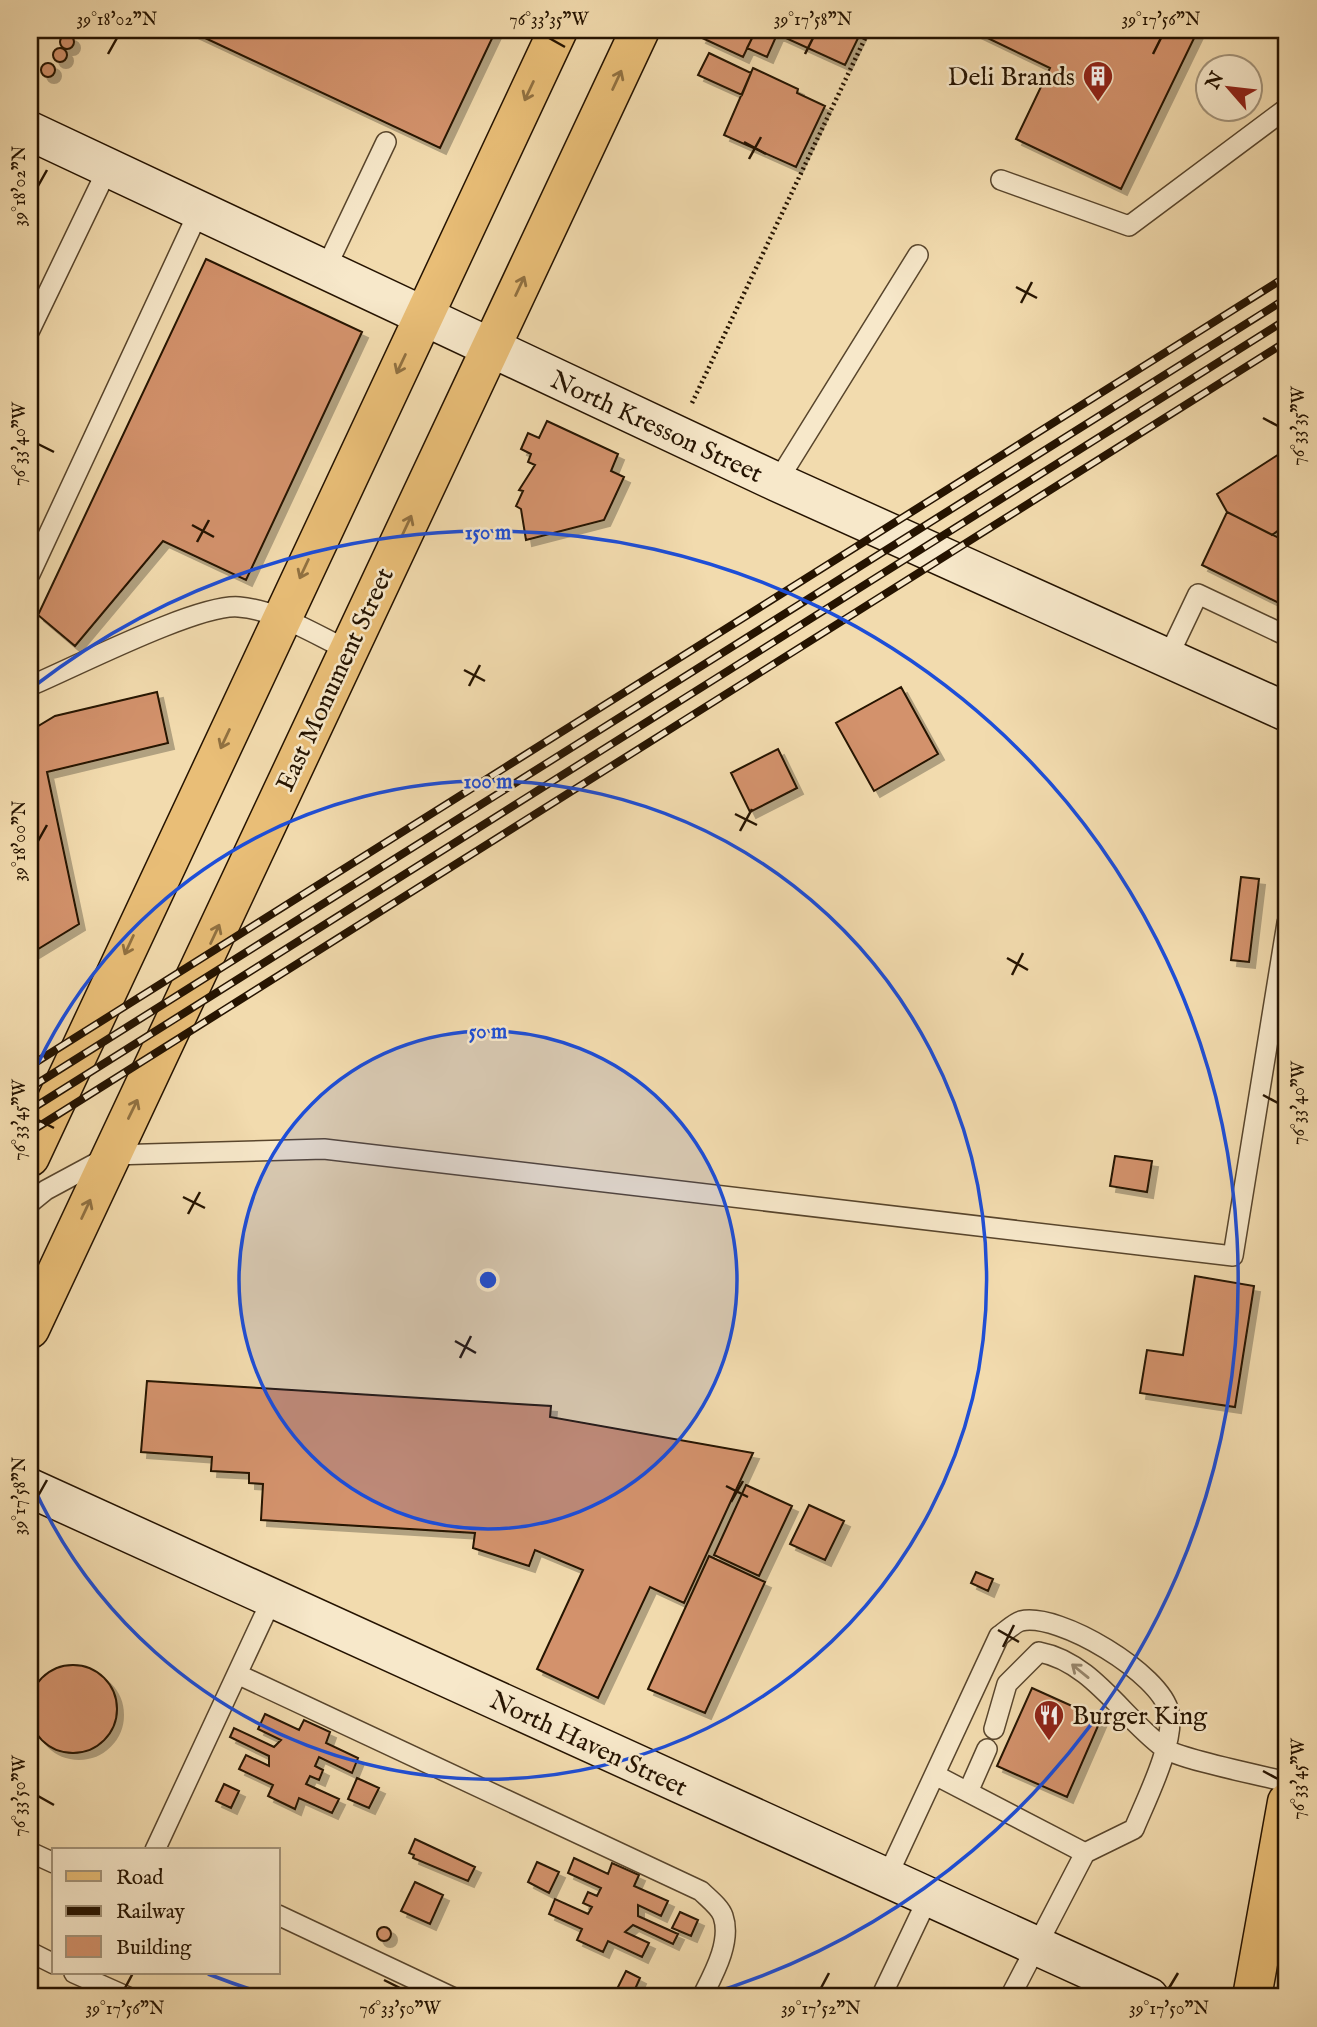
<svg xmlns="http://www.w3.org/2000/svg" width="1317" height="2027" font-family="'IM FELL English',serif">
<defs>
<filter id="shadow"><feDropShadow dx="6" dy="6" stdDeviation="0" flood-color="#0004"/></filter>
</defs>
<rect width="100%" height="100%" fill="#f2dbae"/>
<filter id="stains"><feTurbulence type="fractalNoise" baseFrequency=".00286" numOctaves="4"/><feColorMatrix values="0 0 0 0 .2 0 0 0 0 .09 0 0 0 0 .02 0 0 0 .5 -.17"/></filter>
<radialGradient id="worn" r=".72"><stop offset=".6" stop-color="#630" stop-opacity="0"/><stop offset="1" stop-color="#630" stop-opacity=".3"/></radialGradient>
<path fill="#d3926c" stroke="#251300" stroke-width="2" filter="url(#shadow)" d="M188,30H496L440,148Z
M704,30H756L743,57L700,37Z
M756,30H779L767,57L747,48Z
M779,30H862L845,65L777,34Z
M971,30H1198L1121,189L1016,139L1050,68Z
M60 42a7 7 0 1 1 14 0a7 7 0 1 1-14 0Z
M53 55a7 7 0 1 1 14 0a7 7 0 1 1-14 0Z
M709,53L751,73L742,95L698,75Z
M41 70a7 7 0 1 1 14 0a7 7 0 1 1-14 0Z
M753,68L798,89L797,93L825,106L796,167L724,135Z
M206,259L362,332L246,580L163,541L75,646L38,615Z
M547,421L618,454L611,471L624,477L604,520L526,540L521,509L516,506L523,491L519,490L535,465L528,462L531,454L521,449L528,433L539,438Z
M1287,449V524L1272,535L1227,512L1217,494Z
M1227,512L1287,542V607L1202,565Z
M901,687L938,754L874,791L836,723Z
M157,692L168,743L47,772L79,924L30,954V731L55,716Z
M778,749L797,788L750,812L731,773Z
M1241,877L1259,879L1249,962L1231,960Z
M1115,1156L1152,1161L1147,1192L1110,1186Z
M1195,1276L1254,1286L1235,1407L1140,1393L1147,1350L1183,1355Z
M147,1381L551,1406L550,1417L753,1453L684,1603L650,1587L598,1698L537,1669L583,1570L535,1550L529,1566L473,1548L475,1533L261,1520L263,1484L249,1483V1473L211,1471L212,1457L141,1452Z
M746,1485L792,1506L759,1576L714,1555Z
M809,1505L844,1521L825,1560L790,1544Z
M709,1556L765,1582L705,1713L648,1689Z
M976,1572L993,1579L988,1591L971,1583Z
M29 1709a44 44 0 1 1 88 0a44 44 0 1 1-88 0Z
M1032,1688L1101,1719L1067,1797L997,1766Z
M265,1714L299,1730L304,1720L330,1732L326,1743L358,1758L352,1773L319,1757L315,1766L323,1770L319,1780L310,1776L306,1784L339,1799L332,1813L299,1798L295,1809L268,1796L273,1785L239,1769L246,1755L269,1766V1756L230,1737L234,1728L274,1747L281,1740L258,1729Z
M357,1778L379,1788L369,1808L348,1799Z
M224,1784L239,1791L231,1808L216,1801Z
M415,1839L475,1867L468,1881L413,1858L414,1855L409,1853Z
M574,1858L608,1874L612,1863L639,1875L634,1886L668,1901L661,1916L638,1905V1916L678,1934L673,1944L633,1925L625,1932L649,1943L642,1957L608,1941L603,1952L577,1940L582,1929L549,1914L555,1899L588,1914L592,1907L583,1903L588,1892L597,1896L601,1888L568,1873Z
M537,1862L559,1872L549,1893L528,1882Z
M415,1882L443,1895L430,1924L401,1911Z
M680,1912L698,1920L691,1936L672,1928Z
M377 1934a7 7 0 1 1 14 0a7 7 0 1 1-14 0Z
M626,1971L640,1978L632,1996L617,1989Z
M732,1989L749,1997H728Z"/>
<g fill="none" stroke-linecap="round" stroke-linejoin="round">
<g stroke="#58452c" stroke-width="22">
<path id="lane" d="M1001,180L1129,226L1287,108
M325,270L386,142
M30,330L108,168
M777,482L918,255
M30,574L199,211
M1168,657L1198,594L1287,636
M30,686C73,668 199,603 239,607C277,610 314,634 348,650
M30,1203L46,1190L111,1155L324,1149L1233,1256L1287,923
M237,1674L701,1891C708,1898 720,1907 723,1916C732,1942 713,1975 702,1997
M994,1729L1007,1684L1039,1652C1092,1662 1122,1717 1164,1748C1178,1759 1264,1776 1287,1782
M937,1776L1085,1853
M968,1792L987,1749
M155,1850L272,1599
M30,1852L54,1863
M886,1879L999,1636C1005,1632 1014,1623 1021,1621C1059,1612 1161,1674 1169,1712C1176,1741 1145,1802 1134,1829L1085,1853L1010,1997
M278,1915L452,1997
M30,1952L54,1964
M74,1973L128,1997
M881,1997L928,1898"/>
</g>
<g stroke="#251300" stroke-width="41">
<path id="secondary" d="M30,131L777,482L1287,712
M30,1488L1149,1997"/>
</g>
<g stroke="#251300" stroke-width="41">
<path id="primary" d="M30,1157L558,30
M30,1329L640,30
M1252,1997L1287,1802"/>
</g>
<path stroke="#251300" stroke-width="4.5" stroke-dasharray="2 3.5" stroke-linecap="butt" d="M692,403L869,30"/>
<use href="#lane" stroke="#f7e8ca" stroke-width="19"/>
<use href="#secondary" stroke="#f7e8ca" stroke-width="38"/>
<use href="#primary" stroke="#e9be77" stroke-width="38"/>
<g stroke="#251300" stroke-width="8">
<path id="rail" d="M30,1066L1287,276
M30,1088L1287,298
M30,1110L1287,319
M30,1132L1287,341"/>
</g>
<use href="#rail" stroke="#f7e8ca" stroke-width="5" stroke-dasharray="16" stroke-linecap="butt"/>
</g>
<defs><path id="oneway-shaft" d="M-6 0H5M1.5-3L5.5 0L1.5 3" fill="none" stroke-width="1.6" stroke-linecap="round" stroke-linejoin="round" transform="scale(1.75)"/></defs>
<g stroke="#917141">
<use href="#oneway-shaft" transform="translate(617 80) rotate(-65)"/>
<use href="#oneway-shaft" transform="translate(529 91) rotate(115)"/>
<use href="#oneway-shaft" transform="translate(520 286) rotate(-65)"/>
<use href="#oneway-shaft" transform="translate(401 364) rotate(115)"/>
<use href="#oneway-shaft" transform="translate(407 525) rotate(-65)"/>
<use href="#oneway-shaft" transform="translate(304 569) rotate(115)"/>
<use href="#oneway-shaft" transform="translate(225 739) rotate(115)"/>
<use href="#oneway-shaft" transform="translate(215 934) rotate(-65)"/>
<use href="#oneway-shaft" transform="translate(129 945) rotate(115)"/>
<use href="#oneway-shaft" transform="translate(133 1109) rotate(-64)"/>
<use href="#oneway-shaft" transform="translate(86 1209) rotate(-65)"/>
</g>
<use stroke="#98886f" href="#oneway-shaft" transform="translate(1080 1671) rotate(-141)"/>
<path fill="none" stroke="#251300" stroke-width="2.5" d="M549,38L565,47M108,54L117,38M805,54L813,38M1153,54L1161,38M744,142L766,154M749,159L761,137M38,186L47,170M1016,287L1037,298M1021,303L1032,282M1263,418L1278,426M38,444L54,452M192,525L214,537M197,542L209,520M464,670L485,681M469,686L480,665M735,814L757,825M740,831L752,809M38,841L47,825M1007,958L1028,970M1012,975L1023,953M1263,1095L1278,1103M38,1120L54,1128M183,1197L205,1208M188,1214L200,1192M455,1341L476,1353M460,1358L471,1336M726,1486L748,1497M38,1496L47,1480M731,1502L743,1481M998,1630L1019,1642M1003,1647L1014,1625M1263,1771L1278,1779M38,1796L54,1805M384,1980L400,1988M125,1988L133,1973M821,1988L829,1973M1169,1988L1178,1973"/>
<circle cx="488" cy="1280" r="249" fill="#1d4ed8" fill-opacity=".12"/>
<g fill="none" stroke="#1d4ed8" stroke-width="3.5">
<circle cx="488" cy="1280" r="249"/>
<path d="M30 1081A499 499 0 1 1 30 1479"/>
<path d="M276 1997A748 748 0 0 1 208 1974M33 687A748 748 0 1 1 700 1997"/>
</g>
<defs>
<g id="building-pin" transform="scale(1.575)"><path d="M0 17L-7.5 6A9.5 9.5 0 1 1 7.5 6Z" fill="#8f2418" stroke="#f7e8ca"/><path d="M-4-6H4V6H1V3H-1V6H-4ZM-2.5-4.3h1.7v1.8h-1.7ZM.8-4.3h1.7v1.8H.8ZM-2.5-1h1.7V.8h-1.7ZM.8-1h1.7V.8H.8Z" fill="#fff"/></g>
<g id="restaurant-pin" transform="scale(1.575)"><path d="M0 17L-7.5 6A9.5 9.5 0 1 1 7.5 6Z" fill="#8f2418" stroke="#f7e8ca"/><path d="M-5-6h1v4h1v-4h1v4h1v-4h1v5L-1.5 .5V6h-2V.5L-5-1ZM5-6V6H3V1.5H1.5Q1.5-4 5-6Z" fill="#fff"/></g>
</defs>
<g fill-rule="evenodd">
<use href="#building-pin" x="1098" y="76"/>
<use href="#restaurant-pin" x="1049" y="1715"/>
</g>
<g text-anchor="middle" stroke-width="5" stroke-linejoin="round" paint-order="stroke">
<g font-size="26" fill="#251300" stroke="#f7e8ca" text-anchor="end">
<text x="1075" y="85">Deli Brands</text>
<text x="1072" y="1724" text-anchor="start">Burger King</text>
</g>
<g font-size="26" fill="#251300" stroke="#f7e8ca">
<text transform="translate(657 426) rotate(25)" y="9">North Kresson Street</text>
<text transform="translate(334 679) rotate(-65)" y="9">East Monument Street</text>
<text transform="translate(589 1743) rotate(25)" y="9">North Haven Street</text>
</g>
</g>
<circle cx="488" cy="1280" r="10" fill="#1d4ed8" stroke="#f7e8ca" stroke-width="3.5"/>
<g font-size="21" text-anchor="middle" font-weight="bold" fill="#1d4ed8" stroke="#f7e8ca" stroke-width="5" stroke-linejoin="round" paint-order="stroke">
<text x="488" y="539">150 m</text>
<text x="488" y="788">100 m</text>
<text x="488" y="1038">50 m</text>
</g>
<rect width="1317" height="2027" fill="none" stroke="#f2dbae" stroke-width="77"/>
<rect x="52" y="1848" width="228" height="126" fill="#f7e8ca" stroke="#a39379" stroke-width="2"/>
<rect x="66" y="1871" width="35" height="10" fill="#e9be77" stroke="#a39379" stroke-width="2"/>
<text x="116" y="1884" font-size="21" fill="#251300">Road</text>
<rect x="66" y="1906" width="35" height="10" fill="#251300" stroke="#a39379" stroke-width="2"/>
<text x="116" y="1918" font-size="21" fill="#251300">Railway</text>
<rect x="66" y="1936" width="35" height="21" fill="#d3926c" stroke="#a39379" stroke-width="2"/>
<text x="116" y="1954" font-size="21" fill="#251300">Building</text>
<g transform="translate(1229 88) rotate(298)"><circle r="33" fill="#f7e8ca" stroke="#a39379" stroke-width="2"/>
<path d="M0-5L12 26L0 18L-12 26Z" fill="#8f2418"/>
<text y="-10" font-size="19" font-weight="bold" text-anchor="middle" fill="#251300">N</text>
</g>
<rect x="38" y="38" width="1240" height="1950" fill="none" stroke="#251300" stroke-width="2.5"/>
<g font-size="18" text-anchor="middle" fill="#251300">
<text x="117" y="25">39°18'02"N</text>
<text x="549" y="25">76°33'35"W</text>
<text x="813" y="25">39°17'58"N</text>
<text x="1161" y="25">39°17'56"N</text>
<text transform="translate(19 186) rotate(-90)" y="6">39°18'02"N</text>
<text transform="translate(1298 426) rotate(-90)" y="6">76°33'35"W</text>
<text transform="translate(19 444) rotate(-90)" y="6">76°33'40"W</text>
<text transform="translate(19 841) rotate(-90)" y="6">39°18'00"N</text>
<text transform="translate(1298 1103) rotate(-90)" y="6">76°33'40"W</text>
<text transform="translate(19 1120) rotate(-90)" y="6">76°33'45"W</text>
<text transform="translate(19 1496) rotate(-90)" y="6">39°17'58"N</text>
<text transform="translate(1298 1779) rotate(-90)" y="6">76°33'45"W</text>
<text transform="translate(19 1796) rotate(-90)" y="6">76°33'50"W</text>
<text x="125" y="2014">39°17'56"N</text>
<text x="400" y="2014">76°33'50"W</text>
<text x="821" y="2014">39°17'52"N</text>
<text x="1169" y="2014">39°17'50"N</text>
</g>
<rect width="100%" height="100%" filter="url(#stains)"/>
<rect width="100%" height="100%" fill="url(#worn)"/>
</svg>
